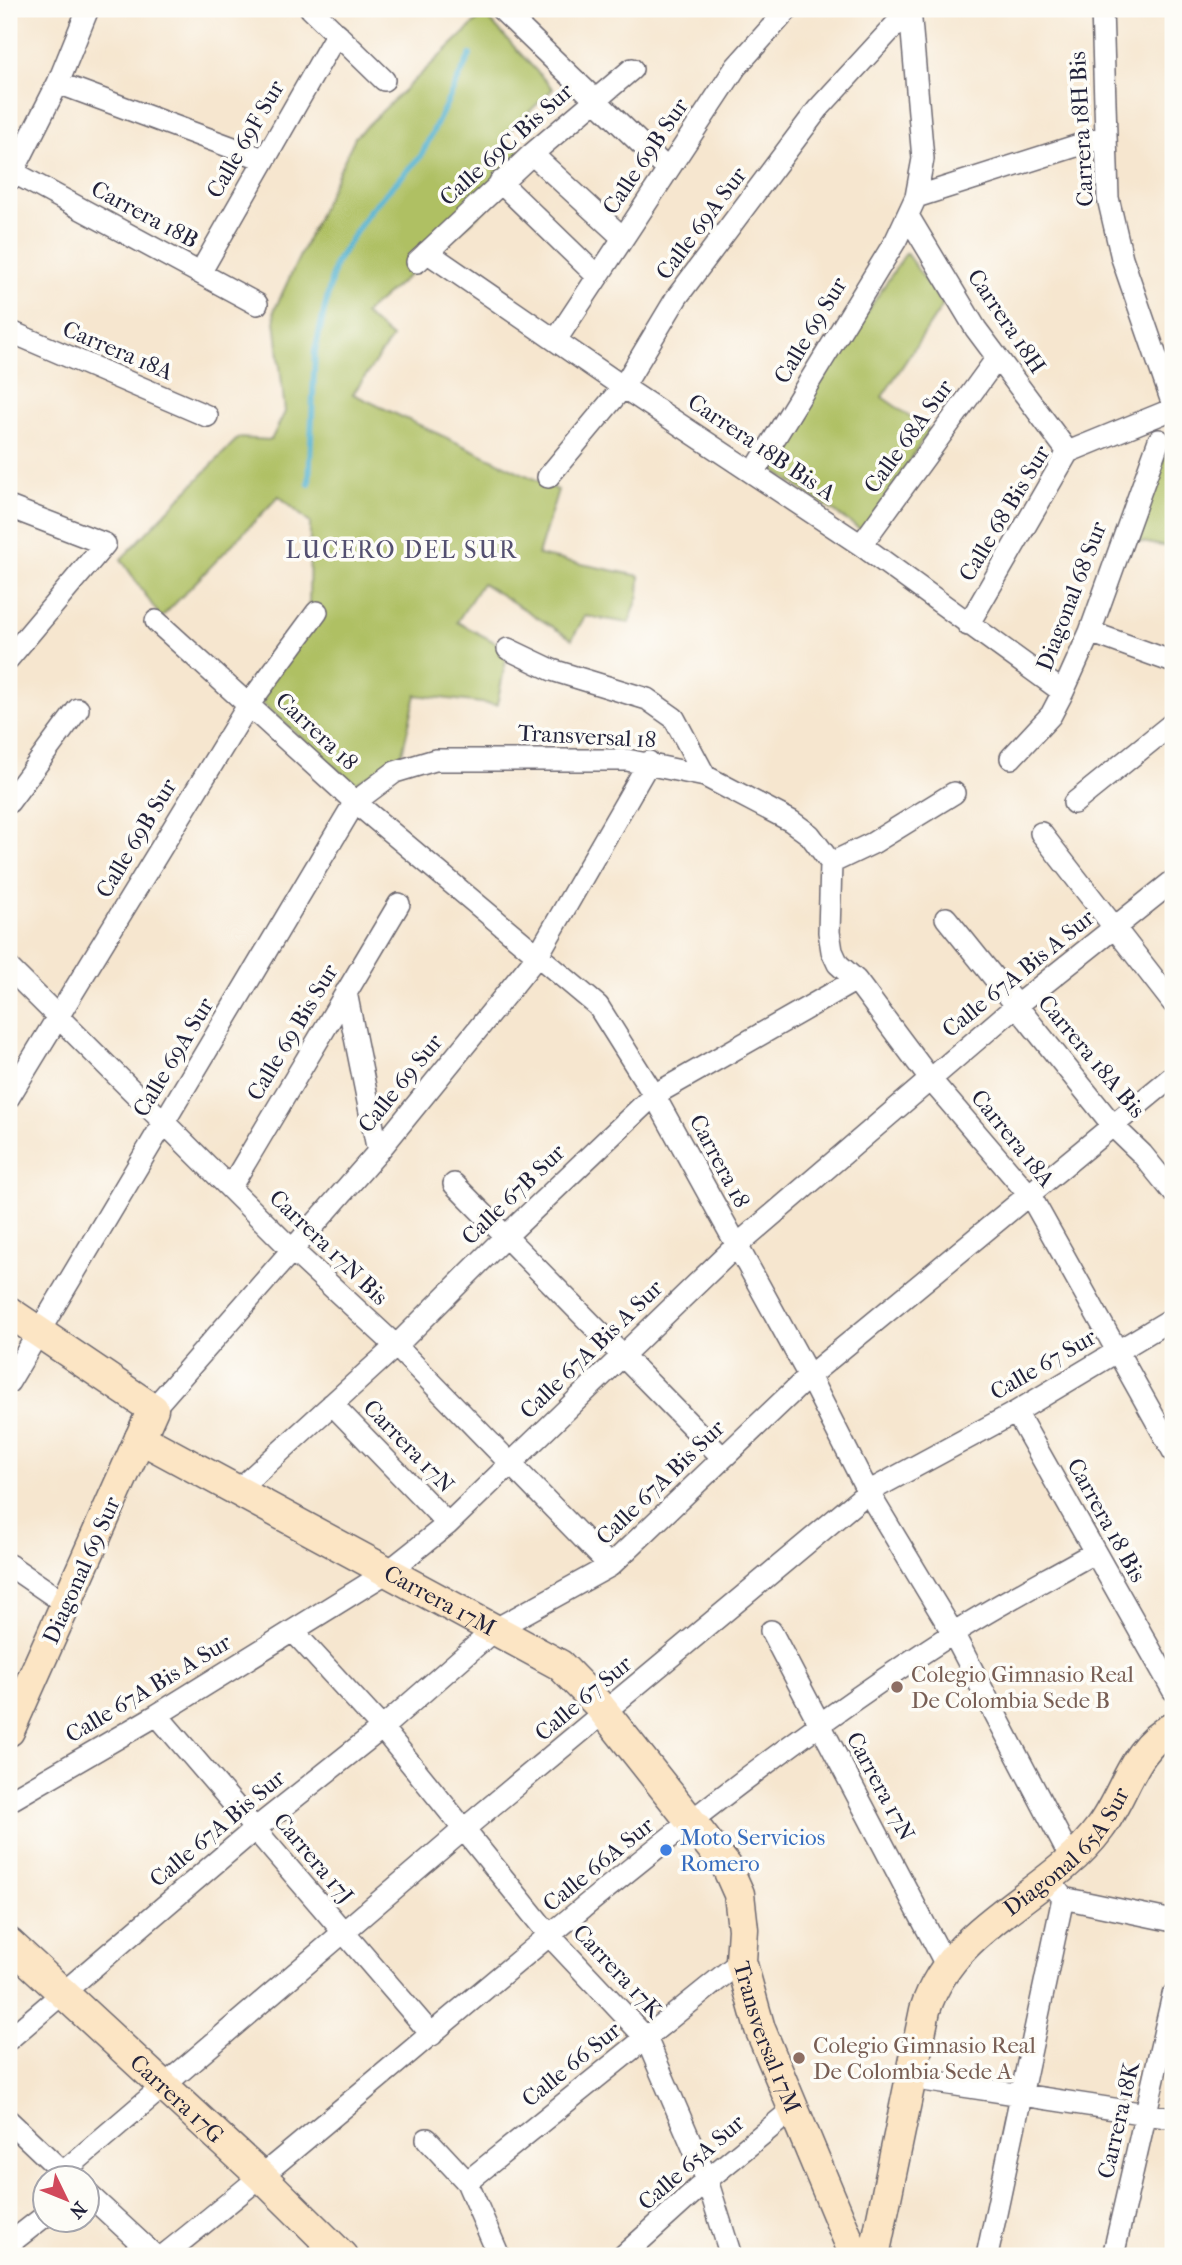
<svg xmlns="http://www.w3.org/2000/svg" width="1182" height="2265" font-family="'IM FELL French Canon',serif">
<rect width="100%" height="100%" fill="#fdfcf7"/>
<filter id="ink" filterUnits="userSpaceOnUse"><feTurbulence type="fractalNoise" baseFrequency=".0143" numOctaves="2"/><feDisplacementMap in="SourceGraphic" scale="14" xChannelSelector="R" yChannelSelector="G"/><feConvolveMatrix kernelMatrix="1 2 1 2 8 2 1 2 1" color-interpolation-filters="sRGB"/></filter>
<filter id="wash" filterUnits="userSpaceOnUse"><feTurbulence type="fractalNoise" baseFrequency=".00686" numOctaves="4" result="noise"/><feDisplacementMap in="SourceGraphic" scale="28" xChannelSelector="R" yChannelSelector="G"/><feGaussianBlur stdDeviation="1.57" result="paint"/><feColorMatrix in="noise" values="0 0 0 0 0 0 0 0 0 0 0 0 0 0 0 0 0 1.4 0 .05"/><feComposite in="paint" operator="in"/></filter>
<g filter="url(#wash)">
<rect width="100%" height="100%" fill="#f6e6cf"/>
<path fill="#afc064" stroke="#687150" stroke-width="2" d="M484,14L553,89L502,138L538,164L364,314L392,338L353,394L558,490L538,555L640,576L639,595L629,623L585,616L572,639L482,583L457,622L508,649L497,705L416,695L401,758L354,784L254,696L309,607L310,523L279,496L161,618L121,559L238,438L271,440L285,412L274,311L355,137Z
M906,253L943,305L882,397L929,430L864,532L766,465Z
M1166,455L1173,461V548L1132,540Z"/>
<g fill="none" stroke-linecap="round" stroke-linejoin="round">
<path stroke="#51b1cf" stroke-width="6" d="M309,484L315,351L335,264L370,210L421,156L470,55"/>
</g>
</g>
<g filter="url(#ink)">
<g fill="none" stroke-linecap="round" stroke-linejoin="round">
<g stroke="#6c676f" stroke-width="24">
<path id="street" d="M311,9L384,80
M501,9L667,169
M1102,9L1108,198L1122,258L1173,405
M58,83L263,159
M532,154L622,237
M9,170L257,304
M9,180L58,83L88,9
M500,182L596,275
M916,197L1104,137
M908,216L976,329L1068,452
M427,252L623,387L861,545L1063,692
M417,262L532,154L632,69
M200,273L337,33
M9,331L207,416
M556,340L736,67L788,9
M754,472L896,240L916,197L923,159L910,9
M548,477L623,387L677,297L818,109L909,10
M9,507L105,544L9,658
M861,545L997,358
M156,621L355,802L598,1006L654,1095L809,1376L868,1492L953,1633L1071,1859
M968,625L1068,452L1173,409
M1090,632L1173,662
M508,649L552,670L647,699L674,718L705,776
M1011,758L1051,715L1063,692L1090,632L1159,440
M9,802L78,709
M1074,803L1173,723
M1041,833L1173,1003
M831,863L873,843L954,793
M946,918L1115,1128L1142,1154L1173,1192
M9,968L291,1249L396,1346L610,1566
M346,992L378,1152
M9,1097L249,704L317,612
M454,1184L723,1458
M230,1188L399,904
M9,1382L355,802L395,772L435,760H627L705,776L791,821L810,835L831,863L829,932L832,951L838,964L856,980L930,1079L1031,1197L1173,1451
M332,1404L448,1524
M153,1409L378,1152L538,955L649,762
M1016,1412L1173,1690
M238,1490L396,1346L504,1238L654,1095L856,980
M9,1565L66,1604
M293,1631L382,1728L550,1936L646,2038L707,2180L731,2256
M771,1631L946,1965
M157,1715L432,2035
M9,1801L157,1715L389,1571L448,1524L736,1246L1016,1006L1173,881
M1056,1889L1063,1898L1173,1921
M9,2039L255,1829L382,1728L494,1630L610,1566L809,1376L1173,1076
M910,2078L1173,2118
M9,2121L69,2178
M427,2139L467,2182L499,2256
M63,2172L464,1829L868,1492L1016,1412L1173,1318
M467,2182L741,1961
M88,2194L155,2256
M9,2244L46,2215
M163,2256C424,2048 670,1815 952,1634C998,1604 1048,1579 1095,1552
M623,2256L707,2180L793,2109
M987,2256L1063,1898
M1113,2256L1173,1995"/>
</g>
<g stroke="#6c676f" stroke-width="33">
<g id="secondary">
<path d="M9,1312L153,1409L9,1731"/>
<path id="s1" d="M140,1438L560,1665L597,1703L727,1867L739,1894L743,1929L741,1961L760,2029L855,2256"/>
<path id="s2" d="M9,1943L262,2177L342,2256"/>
<path id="s3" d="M874,2256L925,2010C953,1923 1049,1897 1100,1828C1126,1793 1132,1748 1173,1727"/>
</g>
</g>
<use href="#street" stroke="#fff" stroke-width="21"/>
<use href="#secondary" stroke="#fce5c4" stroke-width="30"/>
</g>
</g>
<g fill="#8d6e63" stroke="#fdfcf7" stroke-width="2.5">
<circle cx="897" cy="1687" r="7"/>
<circle cx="799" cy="2058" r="7"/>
</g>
<circle fill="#3f7fe0" stroke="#fdfcf7" stroke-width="2.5" cx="666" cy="1850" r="7"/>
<g text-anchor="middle" stroke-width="7" stroke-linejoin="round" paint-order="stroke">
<g font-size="23" fill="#22223b" stroke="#fdfcf7">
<text transform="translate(1081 129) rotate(-93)" y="8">Carrera 18H Bis</text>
<text transform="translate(245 139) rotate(-60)" y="8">Calle 69F Sur</text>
<text transform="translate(506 144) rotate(-42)" y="8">Calle 69C Bis Sur</text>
<text transform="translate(645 156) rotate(-56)" y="8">Calle 69B Sur</text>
<text transform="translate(145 214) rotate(28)" y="8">Carrera 18B</text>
<text transform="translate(701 223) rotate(-53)" y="8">Calle 69A Sur</text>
<text transform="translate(1007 321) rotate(56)" y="8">Carrera 18H</text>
<text transform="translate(810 330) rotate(-59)" y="8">Calle 69 Sur</text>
<text transform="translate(118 350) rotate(23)" y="8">Carrera 18A</text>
<text transform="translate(908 436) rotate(-54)" y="8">Calle 68A Sur</text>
<text transform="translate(762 447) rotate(34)" y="8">Carrera 18B Bis A</text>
<text transform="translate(1004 513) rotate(-59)" y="8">Calle 68 Bis Sur</text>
<text transform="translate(1071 596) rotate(-69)" y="8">Diagonal 68 Sur</text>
<text transform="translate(317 731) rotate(43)" y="8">Carrera 18</text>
<text transform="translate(587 736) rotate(3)" y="8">Transversal 18</text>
<text transform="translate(136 838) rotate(-59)" y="8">Calle 69B Sur</text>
<text transform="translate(1018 973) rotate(-39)" y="8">Calle 67A Bis A Sur</text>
<text transform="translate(292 1032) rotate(-59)" y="8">Calle 69 Bis Sur</text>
<text transform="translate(1092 1056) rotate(50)" y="8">Carrera 18A Bis</text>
<text transform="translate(173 1057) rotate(-59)" y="8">Calle 69A Sur</text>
<text transform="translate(400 1083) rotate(-51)" y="8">Calle 69 Sur</text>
<text transform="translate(1013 1138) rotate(51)" y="8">Carrera 18A</text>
<text transform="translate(720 1161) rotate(62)" y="8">Carrera 18</text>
<text transform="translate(513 1194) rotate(-44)" y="8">Calle 67B Sur</text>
<text transform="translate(329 1247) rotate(44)" y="8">Carrera 17N Bis</text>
<text transform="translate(591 1349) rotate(-44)" y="8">Calle 67A Bis A Sur</text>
<text transform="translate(1043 1364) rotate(-30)" y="8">Calle 67 Sur</text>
<text transform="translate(409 1446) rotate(46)" y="8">Carrera 17N</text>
<text transform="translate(660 1482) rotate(-44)" y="8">Calle 67A Bis Sur</text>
<text transform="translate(1107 1520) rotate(61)" y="8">Carrera 18 Bis</text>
<text transform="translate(81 1570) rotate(-66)" y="8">Diagonal 69 Sur</text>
<text dy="8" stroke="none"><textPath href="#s1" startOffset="341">Carrera 17M</textPath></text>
<text transform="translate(148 1688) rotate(-31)" y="8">Calle 67A Bis A Sur</text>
<text transform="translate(583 1698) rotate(-40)" y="8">Calle 67 Sur</text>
<text transform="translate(881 1786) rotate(62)" y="8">Carrera 17N</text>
<text transform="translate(217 1828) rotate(-40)" y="8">Calle 67A Bis Sur</text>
<text dy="8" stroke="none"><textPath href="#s3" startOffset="467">Diagonal 65A Sur</textPath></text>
<text transform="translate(314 1858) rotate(50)" y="8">Carrera 17J</text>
<text transform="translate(598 1864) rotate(-39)" y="8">Calle 66A Sur</text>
<text transform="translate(618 1971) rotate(47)" y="8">Carrera 17K</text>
<text dy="8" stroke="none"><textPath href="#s1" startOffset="917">Transversal 17M</textPath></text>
<text transform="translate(571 2064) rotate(-39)" y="8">Calle 66 Sur</text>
<text dy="8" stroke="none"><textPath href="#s2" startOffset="229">Carrera 17G</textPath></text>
<text transform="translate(1118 2120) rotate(-77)" y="8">Carrera 18K</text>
<text transform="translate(691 2162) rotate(-41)" y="8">Calle 65A Sur</text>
</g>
<g font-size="23" fill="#785e54" stroke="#fdfcf7" text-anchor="start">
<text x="911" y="1682">Colegio Gimnasio Real<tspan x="911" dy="26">De Colombia Sede B</tspan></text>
<text x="813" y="2053">Colegio Gimnasio Real<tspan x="813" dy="26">De Colombia Sede A</tspan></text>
</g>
<g font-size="23" fill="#366cbe" stroke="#fdfcf7" text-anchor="start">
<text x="680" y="1845">Moto Servicios<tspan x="680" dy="26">Romero</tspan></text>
</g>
<g font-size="24" letter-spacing="2" fill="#534f70" stroke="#fdfcf7">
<text x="402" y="558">LUCERO DEL SUR</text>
</g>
</g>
<rect width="1182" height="2265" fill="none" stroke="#fdfcf7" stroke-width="35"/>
<g transform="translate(66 2199) rotate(133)"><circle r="33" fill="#fdfcf7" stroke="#a5a5ac" stroke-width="2"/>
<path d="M0-5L12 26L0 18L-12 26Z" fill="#d1495b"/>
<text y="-10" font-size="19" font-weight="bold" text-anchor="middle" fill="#22223b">N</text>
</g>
</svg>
